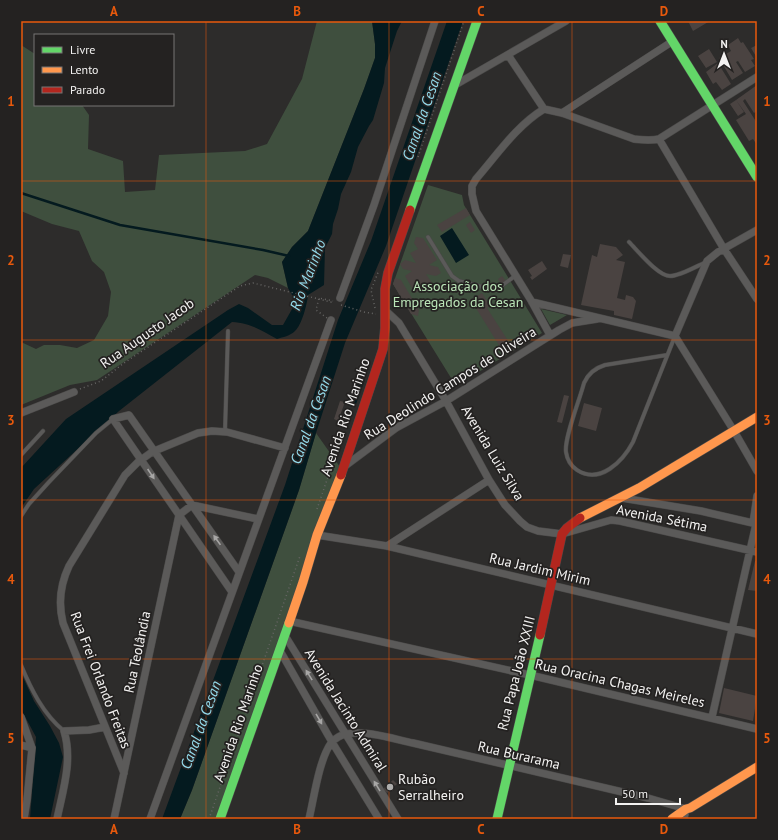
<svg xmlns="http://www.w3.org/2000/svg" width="778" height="840" font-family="'PT Sans',sans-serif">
<rect width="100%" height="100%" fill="#2d2c2b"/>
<path fill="#3f4f3e" d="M317,21H372L375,44V58L364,89L308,231L292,247L282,262L288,288L268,278L255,275L97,380L70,385L21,405V342L36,349L44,345H60L77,348L94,340L108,316L111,292L104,272L92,261L79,231L52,224L21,211V45L35,54V105H82L89,115L88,149L123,161L125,192L155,190L159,155L245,151L267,144L302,79Z
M428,185L462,195L464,205L542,333L456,386L393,284Z
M541,309L567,315L550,325Z
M316,433L340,467L216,819H180L192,790L299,490Z"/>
<path fill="#041a1f" d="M372,21H402L397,31L385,68L384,83L373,120L369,126L358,147L351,172L341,194L338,209L333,224L332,234L325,248L324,285L308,295C307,304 302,325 295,331C290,336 283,337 277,339C260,330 251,323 232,322L119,411L34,489L21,508V468L66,419L228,310L239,304L248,308L272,325H283L296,302L288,288L282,262L292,247L308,231L364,89L375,58V44Z
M447,21H463L386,246L345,343L316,433L299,490L192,790L180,819H162L285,485L338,320L371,241Z
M452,228L469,255L456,263L440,236Z
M21,673L34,701L50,726L59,743L63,757L50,819H30L36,737L21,709Z"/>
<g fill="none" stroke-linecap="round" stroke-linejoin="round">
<path stroke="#041a1f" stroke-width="2.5" d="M21,193L120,225L263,250L289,256"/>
<path stroke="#041a1f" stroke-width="9" d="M352,402L360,380"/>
</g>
<path fill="#4a4341" d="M688,21H710L693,31Z
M738,38L741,43L743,42L754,59L751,60L755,66L745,72L738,61L736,62L743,73L732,80L719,58L731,51L728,45Z
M757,45V58L751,48Z
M709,49L717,62L706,68L698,56Z
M718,63L731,84L722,90L716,82L713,84L706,72Z
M757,85V92L756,93L757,95V111L754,113L745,99L743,101L757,123V145L753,139L749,141L736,120L746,114L736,100Z
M736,100L744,112L738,116L730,104Z
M466,208L470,215L442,232L437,225Z
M470,222L475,230L471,233L466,225Z
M416,237L423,238L437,260L429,265L438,267L441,273L436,276L426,274L432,283L415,293L405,276L412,271L403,269L400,264L405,260L416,263L410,253L418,249L414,243Z
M600,244L616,247L623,255L616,260L625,262L617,298L625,300L626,295L633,297L636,301L632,319L614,315V311L581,305L592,255L597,257Z
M563,254L571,255L568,268L560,266Z
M542,261L547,269L532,280L530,277L532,276L528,270Z
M502,276L506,281L501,284L498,279Z
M395,278L401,280L419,310L418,316L411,314L393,284Z
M482,293L490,306L487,308L514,350L505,355L471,300Z
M564,395L569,396L562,423L557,422Z
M340,401L345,402L338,421L334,419Z
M584,403L602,408L596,431L578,426Z
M755,561H757V591L748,590Z
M724,688L757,696L753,721L719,713Z
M393,780L397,784L387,793L383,789Z"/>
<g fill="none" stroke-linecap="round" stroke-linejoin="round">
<g stroke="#4a4948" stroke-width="4.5">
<path id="lane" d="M428,237L452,276L459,281L491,289L500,287L515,276
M629,242C638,251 658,276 670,276C680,276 697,266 706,262
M667,355L605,365C595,368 588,374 584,383C580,399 564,438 566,452C567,459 571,466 577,470C600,485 623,461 633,442L675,336
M225,432L228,331
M21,455L43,431
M21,516L29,504L49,482L96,433L113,419
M21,665C31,689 43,714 64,731"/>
</g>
<g stroke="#4a4948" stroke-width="8">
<path id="street" d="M508,55L544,109
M455,85L566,21
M562,113L673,41
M659,139L724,249L757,299
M340,298L374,205L435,21
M532,302L675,336
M385,310L399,323L446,401L489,480L505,505L520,521L527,527L538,531L562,534L611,520L620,521L757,552
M550,335L532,302L476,211L472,194V186L476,179C497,155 516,126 544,109L562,113L634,139C643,140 650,141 659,139L757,77
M675,336L734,431L757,471
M675,336L707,261L718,252L757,230
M21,413L74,392
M345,466L396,428L446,401L559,330L572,323L597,319
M622,498L701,511L757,524
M753,523L757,496
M317,535L387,546L757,634
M387,546L489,480
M232,592L113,419L129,415L239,572
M289,621L530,675L757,729
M284,634L398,819
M279,649L332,742L379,819
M21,717L32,748L27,800L24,819
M712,717L756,524
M21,745L32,748
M124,773L63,623C58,603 60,585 69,566L125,475L138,462L152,452L198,433L212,431L227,432L285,448
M57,819C63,790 73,760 64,731L89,730L105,727
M114,819L179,515L192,505L258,519
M150,819L331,320
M309,819C314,798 319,760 331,743C334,739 342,734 347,734C366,730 394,739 413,743L648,798L686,809L684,819"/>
</g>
<g stroke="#4a4948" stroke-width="10">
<path id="fast" d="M660,21L757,177
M410,210L477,21
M220,819L289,623
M497,819L540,635"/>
</g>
<g stroke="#4a4948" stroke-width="10">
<path id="slow" d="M580,518L639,488L757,417
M289,623L303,582L317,535L341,475
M672,819L686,809L690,808L757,767"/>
</g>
<g stroke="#4a4948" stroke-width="10">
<path id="jam" d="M341,475L383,349L385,328V289L388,273L410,210
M540,635L562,534L567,528L580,518"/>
</g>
<path stroke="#666564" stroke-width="1.5" stroke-dasharray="1 3" stroke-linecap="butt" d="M418,157L464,21
M341,305L364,312L376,314
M375,308L371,290L379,270
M80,389L101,381L124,363L240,286L253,283L331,302L333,301
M317,509L330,471L333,472
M209,819L300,556"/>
<use href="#lane" stroke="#5b5a59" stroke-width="3.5"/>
<use href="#street" stroke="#5b5a59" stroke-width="7"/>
<use href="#fast" stroke="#63d668" stroke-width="9"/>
<use href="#slow" stroke="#ff974d" stroke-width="9"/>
<use href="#jam" stroke="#b3261e" stroke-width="9"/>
<path stroke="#666564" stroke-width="1.5" stroke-dasharray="1 3" stroke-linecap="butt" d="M327,318L316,310L319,298L333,301"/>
</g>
<defs><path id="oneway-solid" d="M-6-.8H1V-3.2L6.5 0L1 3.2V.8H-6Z"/></defs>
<g fill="#a7a6a5">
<use href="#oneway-solid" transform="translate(151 474) rotate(56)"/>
<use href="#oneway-solid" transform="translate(217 540) rotate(-125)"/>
<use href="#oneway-solid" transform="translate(309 675) rotate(-122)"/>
<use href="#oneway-solid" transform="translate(319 719) rotate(60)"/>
<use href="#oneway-solid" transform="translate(377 786) rotate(-121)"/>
</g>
<path fill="none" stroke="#e8590c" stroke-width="1" stroke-opacity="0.55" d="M206,21V819M389,21V819M572,21V819M21,181H757M21,340H757M21,500H757M21,659H757"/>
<circle fill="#aeadac" stroke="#242221" stroke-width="1.5" cx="390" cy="787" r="4"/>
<g text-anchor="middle" stroke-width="3.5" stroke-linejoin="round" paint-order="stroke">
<g font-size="14" fill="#bbe5b8" stroke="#242221">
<text x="458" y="291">Associação dos<tspan x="458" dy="16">Empregados da Cesan</tspan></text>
</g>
<g font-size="14" fill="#f3f2f1" stroke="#242221">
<text transform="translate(147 333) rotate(-35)" y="5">Rua Augusto Jacob</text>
<text transform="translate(450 383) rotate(-32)" y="5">Rua Deolindo Campos de Oliveira</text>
<text transform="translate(345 417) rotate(-71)" y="5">Avenida Rio Marinho</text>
<text transform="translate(493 453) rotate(59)" y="5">Avenida Luiz Silva</text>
<text transform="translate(662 518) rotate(11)" y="5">Avenida Sétima</text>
<text transform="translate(540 569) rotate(13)" y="5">Rua Jardim Mirim</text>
<text transform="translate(137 652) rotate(-78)" y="5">Rua Teolândia</text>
<text transform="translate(516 673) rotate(-76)" y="5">Rua Papa João XXIII</text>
<text transform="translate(101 680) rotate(69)" y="5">Rua Frei Orlando Freitas</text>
<text transform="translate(620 683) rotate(13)" y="5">Rua Oracina Chagas Meireles</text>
<text transform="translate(346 710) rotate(58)" y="5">Avenida Jacinto Admiral</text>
<text transform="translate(238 723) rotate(-71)" y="5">Avenida Rio Marinho</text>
<text transform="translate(519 755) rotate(13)" y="5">Rua Burarama</text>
</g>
<g font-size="14" fill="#f3f2f1" stroke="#242221" text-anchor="start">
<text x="398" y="784">Rubão<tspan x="398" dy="16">Serralheiro</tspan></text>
</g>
<g font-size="15" font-style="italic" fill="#94dbec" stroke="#242221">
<text transform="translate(422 116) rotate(-71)" y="5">Canal da Cesan</text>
<text transform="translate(308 275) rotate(-69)" y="5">Rio Marinho</text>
<text transform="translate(311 420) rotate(-70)" y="5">Canal da Cesan</text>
<text transform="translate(201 725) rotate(-70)" y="5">Canal da Cesan</text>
</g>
</g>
<rect width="778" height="840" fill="none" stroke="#242221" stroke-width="44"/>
<rect x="34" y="34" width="140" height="72" fill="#242221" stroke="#777574"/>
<rect x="42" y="47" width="20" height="6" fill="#63d668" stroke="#777574"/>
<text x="70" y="54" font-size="12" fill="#f3f2f1">Livre</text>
<rect x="42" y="67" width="20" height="6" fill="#ff974d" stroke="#777574"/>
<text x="70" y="74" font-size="12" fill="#f3f2f1">Lento</text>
<rect x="42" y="87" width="20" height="6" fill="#b3261e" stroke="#777574"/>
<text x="70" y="94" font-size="12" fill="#f3f2f1">Parado</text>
<g transform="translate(724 54)" stroke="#242221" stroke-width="3" paint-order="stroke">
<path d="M0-3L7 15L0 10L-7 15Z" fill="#f3f2f1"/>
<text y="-6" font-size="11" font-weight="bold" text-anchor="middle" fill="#f3f2f1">N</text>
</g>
<path d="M616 798v6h64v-6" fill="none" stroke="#f3f2f1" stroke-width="2"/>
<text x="622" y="798" font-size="12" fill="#f3f2f1" stroke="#242221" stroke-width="3" paint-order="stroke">50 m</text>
<rect x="22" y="22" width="734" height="796" fill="none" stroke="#e8590c" stroke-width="1.5"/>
<g font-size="13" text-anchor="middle" font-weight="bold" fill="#e8590c">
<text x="114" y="16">A</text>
<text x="297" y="16">B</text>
<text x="481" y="16">C</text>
<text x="664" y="16">D</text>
<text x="11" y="106">1</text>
<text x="767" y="106">1</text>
<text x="11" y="265">2</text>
<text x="767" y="265">2</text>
<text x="11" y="425">3</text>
<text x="767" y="425">3</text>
<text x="11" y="584">4</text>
<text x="767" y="584">4</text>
<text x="11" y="743">5</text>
<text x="767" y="743">5</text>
<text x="114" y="834">A</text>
<text x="297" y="834">B</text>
<text x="481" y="834">C</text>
<text x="664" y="834">D</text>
</g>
</svg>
